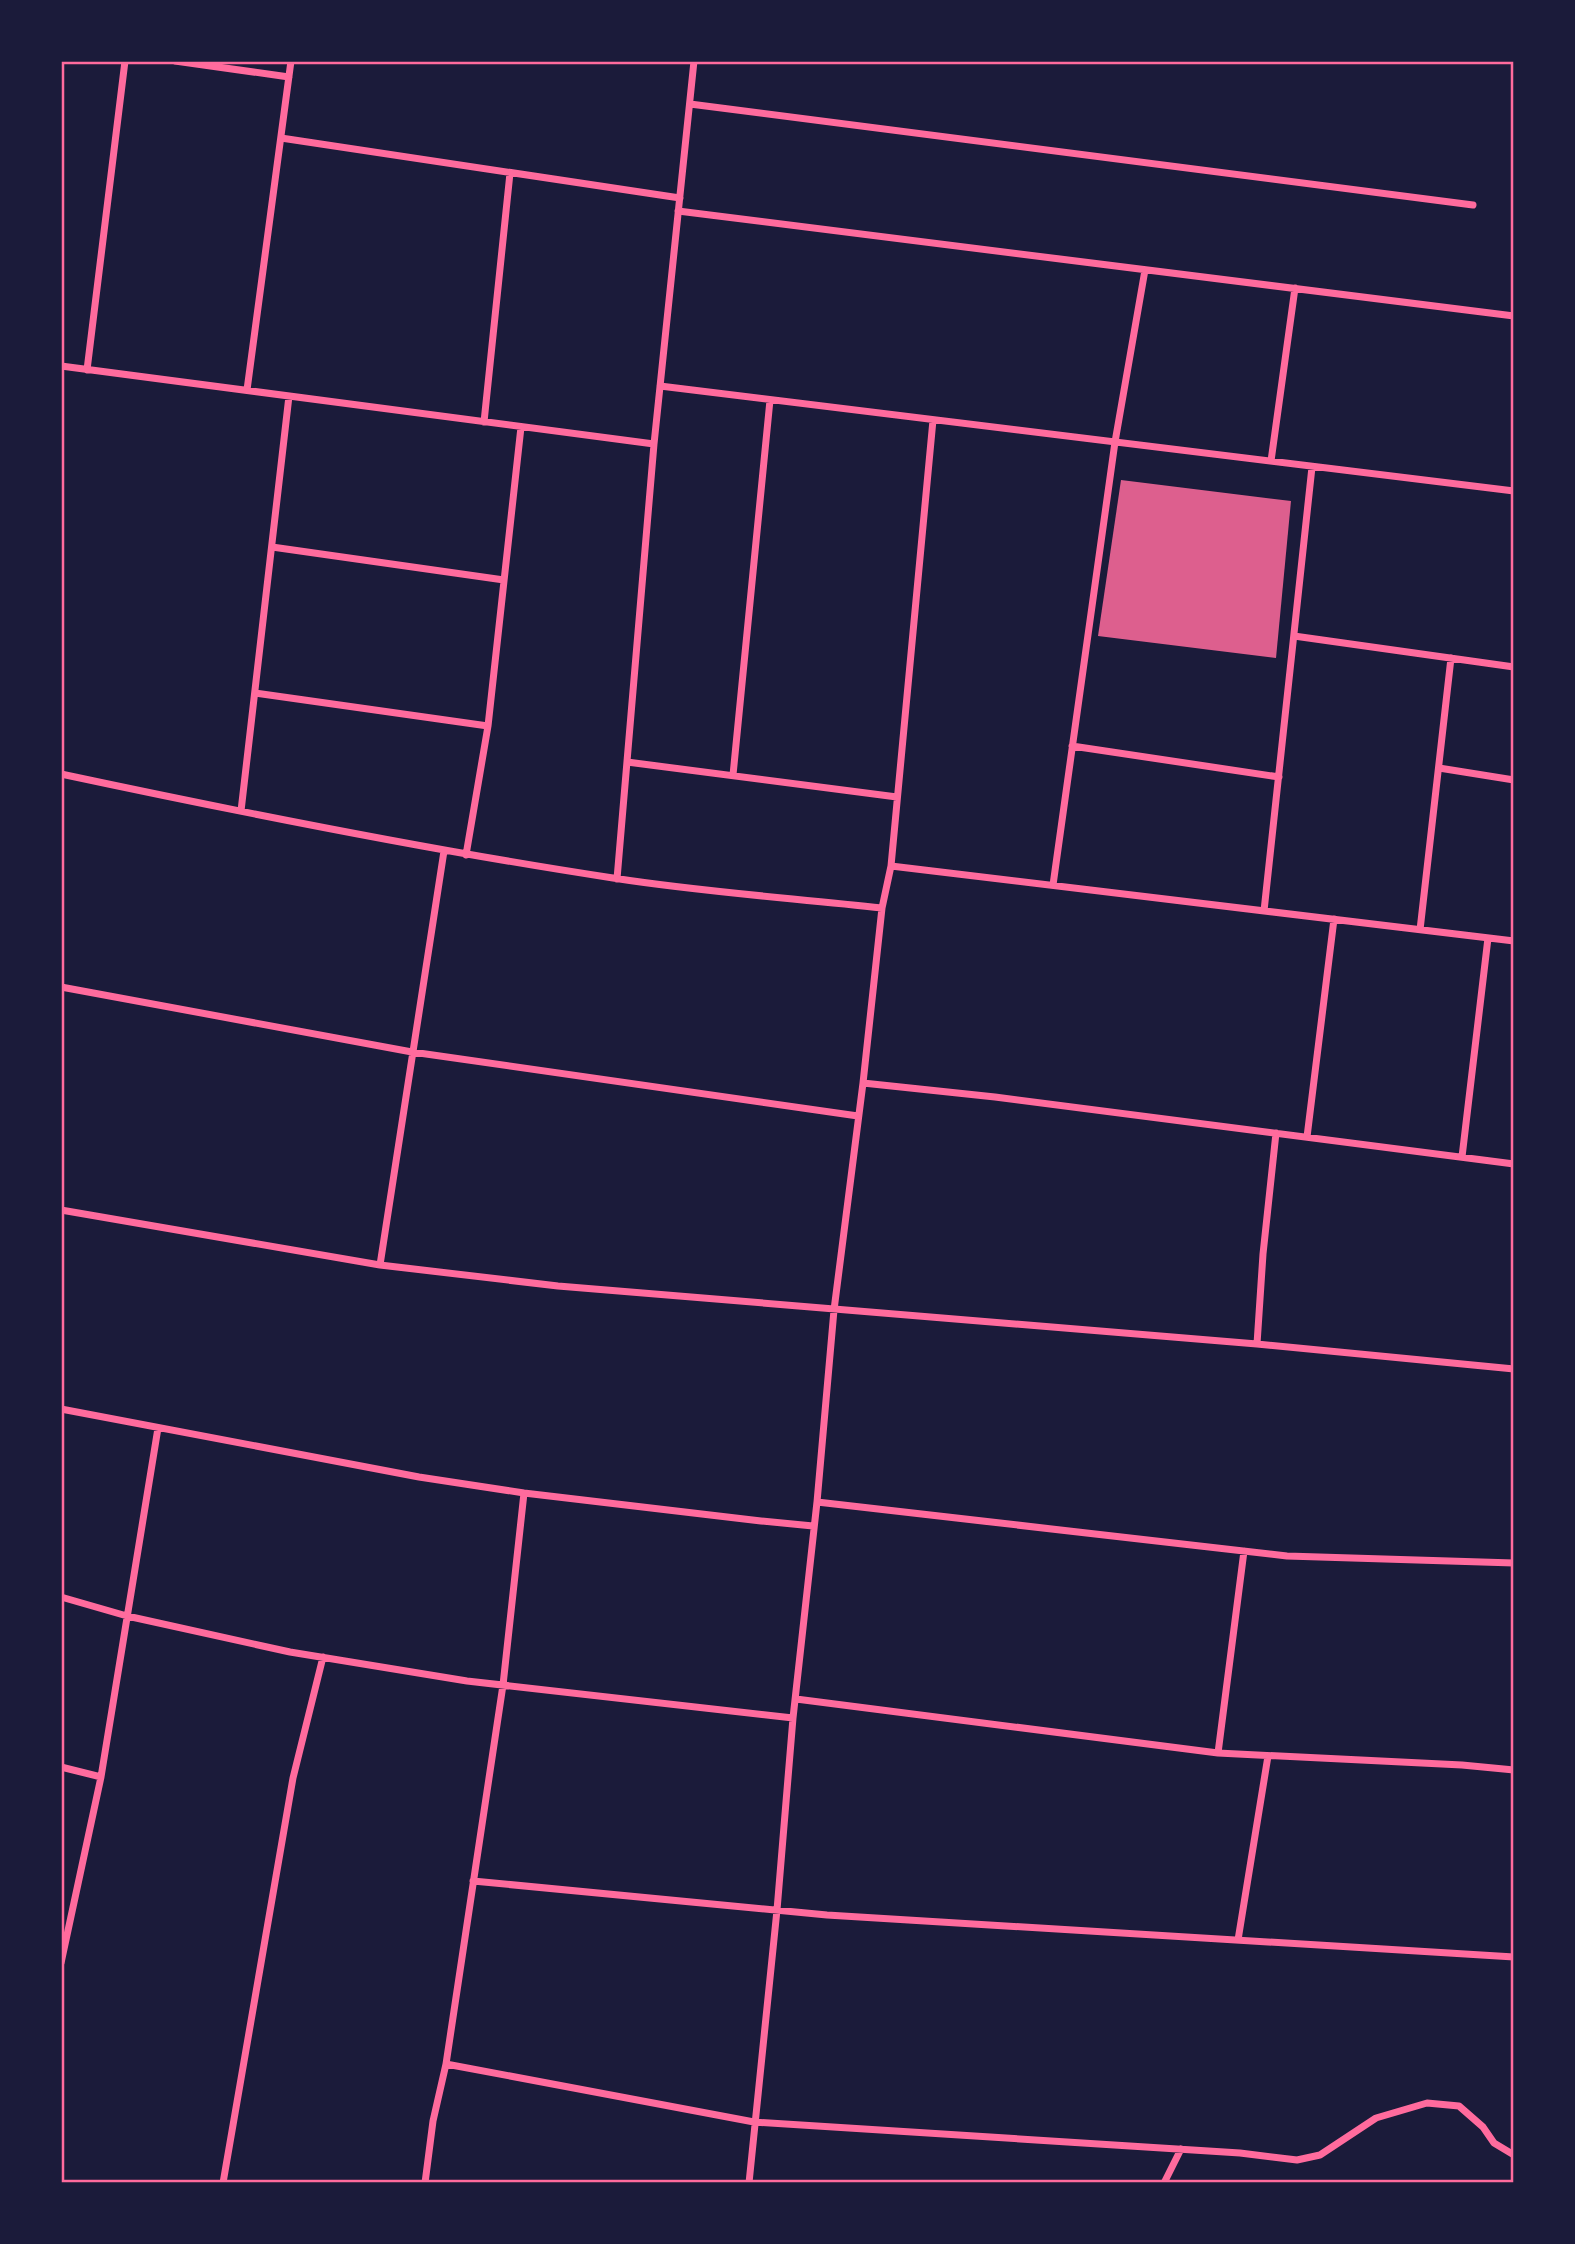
<svg xmlns="http://www.w3.org/2000/svg" width="1575" height="2244" font-family="'Titillium Web',sans-serif">
<rect width="100%" height="100%" fill="#1b1b3a"/>
<path fill="#dd5f8e" d="M1121,480L1291,501L1276,658L1098,636Z"/>
<g fill="none" stroke-linecap="round" stroke-linejoin="round">
<path stroke="#ff6b9d" stroke-width="7" d="M175,61L289,77
M690,104L1473,205
M281,138L680,198
M678,211L1514,316
M61,366L654,444
M87,370L125,61
M660,386L1514,491
M247,390L291,61
M484,422L510,173
M1271,461L1295,288
M272,547L504,580
M1294,636L1514,667
M255,693L488,726
M1072,746L1279,777
M627,762L897,797
M1439,768L1514,780
M61,774C244,813 428,850 613,878C702,892 792,898 882,908
M733,775L770,400
M241,811L289,396
M466,855L488,726L521,427
M891,866L1514,941
M617,879L654,444L694,61
M1053,885L1115,442L1145,270
M1264,911L1312,467
M1420,930L1451,658
M61,987L412,1052L858,1116
M863,1083L995,1097L1514,1164
M1307,1137L1334,919
M1462,1157L1488,938
M61,1210L380,1265L558,1286L1257,1344L1514,1369
M380,1265L444,851
M1257,1344L1263,1254L1276,1133
M61,1409L419,1477L524,1493L761,1521L813,1526
M817,1502L1287,1556L1514,1563
M61,1597L127,1616L290,1652L467,1681L793,1718
M796,1699L1218,1753L1462,1765L1514,1770
M1218,1753L1244,1551
M61,1767L101,1777
M473,1881L827,1915L1514,1957
M1238,1940L1268,1756
M61,1963L101,1777L158,1428
M446,2064L754,2122L1240,2153L1297,2160L1320,2155L1376,2118L1427,2103L1459,2106L1483,2127L1494,2143L1514,2155
M223,2183L293,1778L323,1657
M425,2183L433,2121L446,2064L503,1685L524,1493
M749,2183L777,1910L793,1718L817,1502L834,1310L863,1083L882,908L891,866L933,420
M1164,2183L1181,2149"/>
</g>
<rect width="1575" height="2244" fill="none" stroke="#1b1b3a" stroke-width="126"/>
<rect x="63" y="63" width="1449" height="2118" fill="none" stroke="#ff6b9d" stroke-width="2.5"/>
</svg>
